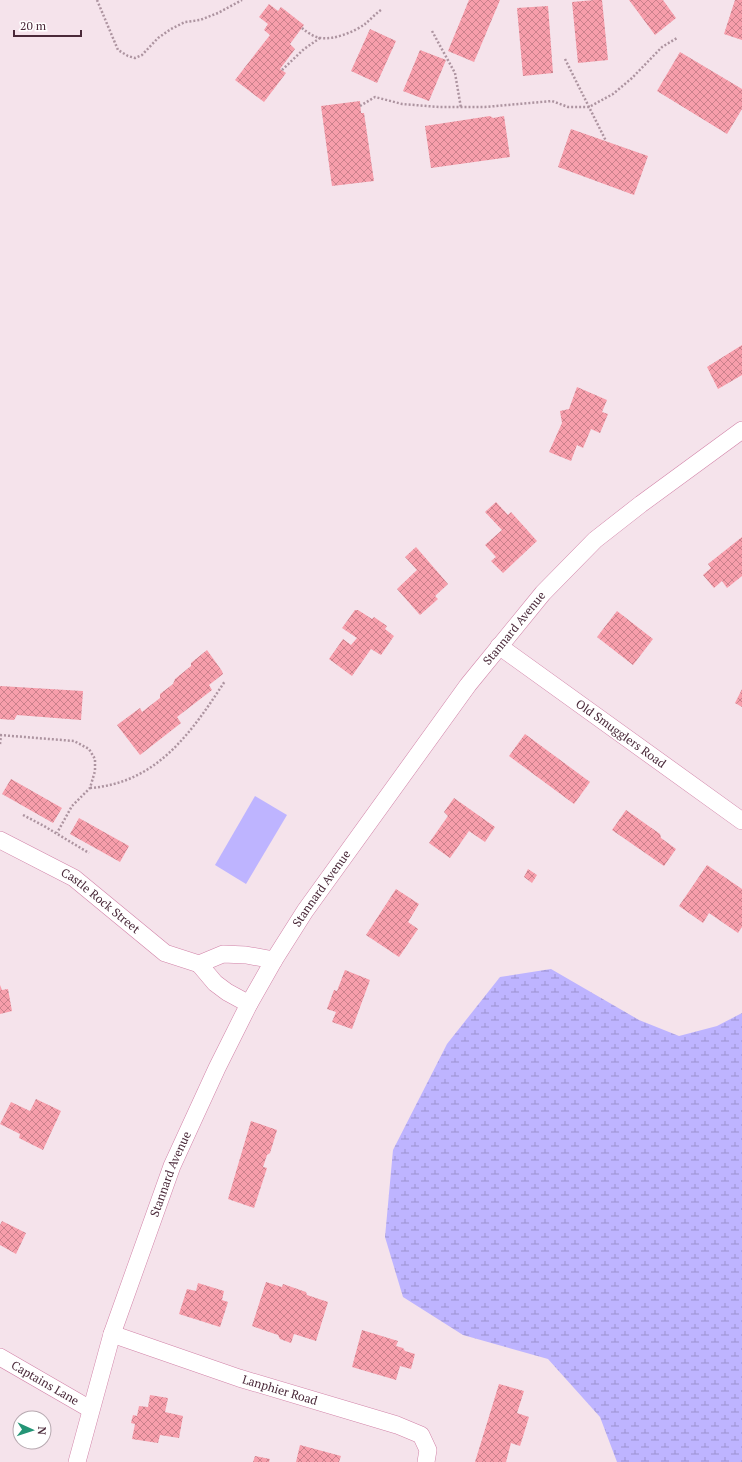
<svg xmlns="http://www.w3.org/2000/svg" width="742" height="1462" font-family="'PT Serif',serif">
<defs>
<pattern id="wetland-marsh" width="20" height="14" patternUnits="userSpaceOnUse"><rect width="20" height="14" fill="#beb4ff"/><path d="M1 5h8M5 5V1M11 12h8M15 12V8" fill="none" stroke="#9c92cf"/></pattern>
<pattern id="building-cross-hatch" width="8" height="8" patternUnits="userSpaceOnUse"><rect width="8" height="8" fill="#f79eab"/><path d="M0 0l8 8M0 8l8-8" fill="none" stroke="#ca818c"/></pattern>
</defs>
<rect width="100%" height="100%" fill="#f5e3eb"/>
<path fill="url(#wetland-marsh)" d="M551,969L639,1020L679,1036L717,1026L742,1013V1462H617L600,1417L548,1359L463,1335L403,1297L385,1237L393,1150L447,1044L500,977Z"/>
<path fill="#beb4ff" d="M255,796L287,815L246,884L215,865Z"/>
<path fill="url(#building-cross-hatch)" d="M469,0H500L474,62L448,51Z
M594,0H602L608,60L578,63L572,2Z
M629,0H663L676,18L655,35Z
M735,0H742V40L724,34Z
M269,4L278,11L281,7L304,25L290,44L295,49L280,69L286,73L264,102L235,80L270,35L264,30L268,24L259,17Z
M548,6L553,73L523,76L517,8Z
M370,29L396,41L377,83L351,71Z
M420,50L446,60L429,101L403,91Z
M680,52L742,89V109L727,134L657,91Z
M360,101L361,113H364L374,181L332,186L321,106Z
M490,116L493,118L504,116L510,157L431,168L425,126Z
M571,129L648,156L634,195L558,167Z
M742,345V375L718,389L707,367Z
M577,387L607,400L602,412L608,414L600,433L591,429L583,448L577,445L571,461L549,452L562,423L560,411L569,409Z
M496,502L508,515L511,512L537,541L503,573L491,561L496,557L485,545L502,530L485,512Z
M742,537V576L727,588L722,581L714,588L703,575L711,568L708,564Z
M416,547L448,584L435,596L438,599L420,615L397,589L417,570L405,557Z
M355,610H358L372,619L374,617L387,626L385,629L394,636L381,655L371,649L352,676L329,659L343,639L351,645L357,638L342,628Z
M617,611L653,639L633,665L597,637Z
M207,650L222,671L223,674L209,685L212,690L177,717L181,723L140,755L117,725L140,708L142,712L160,698V694L173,684L175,679L191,666V663Z
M0,686L83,691L81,720L17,715L14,720L0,719Z
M742,689V707L735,703Z
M525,734L590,782L574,804L509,756Z
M11,779L62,808L53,823L2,794Z
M454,798L495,827L485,842L469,831L450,858L429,843L448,816L444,812Z
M626,810L660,834L661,838L676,849L664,866L612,830Z
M79,818L129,846L120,862L70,834Z
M707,865L742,889V927L738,933L709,913L703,923L679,906Z
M528,869L537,875L532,883L524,877Z
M396,889L419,904L408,922L418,929L399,957L366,935Z
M345,970L370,980L352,1029L332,1022L336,1012L327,1009L334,990L337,991Z
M0,985L2,990L8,989L12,1011L0,1014Z
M36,1099L61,1111L43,1150L19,1138L20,1134L0,1124L11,1102L30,1111Z
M251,1121L277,1130L270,1153L267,1155L263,1167L267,1168L254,1208L228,1199Z
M2,1221L26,1233L16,1254L0,1245V1225Z
M266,1282L282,1287L283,1284L306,1292L307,1295L328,1302L316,1341L294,1334L291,1343L280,1339L278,1335L252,1326Z
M198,1283L224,1291L222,1300L228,1302L220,1327L179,1314L187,1289L196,1291Z
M362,1330L398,1341L396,1346L403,1348L405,1351L415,1354L411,1369L400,1366L396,1380L352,1367Z
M499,1384L524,1391L517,1413L529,1417L520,1446L511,1443L506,1462H475Z
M150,1395L168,1398L165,1412L183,1416L179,1438L160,1435L158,1443L132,1439L135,1424L131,1423L133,1415L137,1416L139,1406L148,1407Z
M300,1445L341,1456L339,1462H296Z
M255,1456L270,1459L269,1462H253Z"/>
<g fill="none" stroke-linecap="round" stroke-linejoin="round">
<g stroke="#d283a8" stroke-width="18">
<g id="minor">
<path id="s1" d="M499,646L742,821"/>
<path id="s2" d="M0,840L74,878L165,953L199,964L223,954L246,955L274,960"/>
<path d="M199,964L215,983L227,992L249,1004"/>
<path id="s3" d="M112,1334L239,1378L397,1425L421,1435L428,1450L426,1462"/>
<path id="s4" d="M0,1357L90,1409"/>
<path id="s5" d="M77,1462L112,1334L172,1166L217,1068L249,1004L274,960L305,911L468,685L543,593L595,540L641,504L742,430"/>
</g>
</g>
<path stroke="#ad94a0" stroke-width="2.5" stroke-dasharray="2 2" stroke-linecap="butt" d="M97,0L118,50L128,56L135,58L142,55L158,38L171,29L185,22L200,20L218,13L242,0
M302,28C307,32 313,37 321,38C334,40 354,32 365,24C370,20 375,14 381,10
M432,31L455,73L461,108
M565,59L606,141
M282,70L304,49L320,38
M360,106L375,97L402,104L439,107H485L552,101L568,107H589L613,94L632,78L662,47L677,38
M0,735L74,741L89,749L95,759V771L90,788L72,806L57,833
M0,744L1,735
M90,788C157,783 191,733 225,681
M23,815L44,826L89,853"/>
<use href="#minor" stroke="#fff" stroke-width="17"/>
</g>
<g text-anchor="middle" stroke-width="3" stroke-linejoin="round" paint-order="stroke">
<g font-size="12" fill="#4a2939" stroke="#fff">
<text dy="4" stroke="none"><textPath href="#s5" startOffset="951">Stannard Avenue</textPath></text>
<text dy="4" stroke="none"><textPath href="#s1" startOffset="150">Old Smugglers Road</textPath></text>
<text dy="4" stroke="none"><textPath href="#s5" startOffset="627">Stannard Avenue</textPath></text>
<text dy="4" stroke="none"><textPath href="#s2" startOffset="118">Castle Rock Street</textPath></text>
<text dy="4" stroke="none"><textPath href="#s5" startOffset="303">Stannard Avenue</textPath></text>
<text dy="4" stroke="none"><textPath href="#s4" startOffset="52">Captains Lane</textPath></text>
<text dy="4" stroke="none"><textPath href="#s3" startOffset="177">Lanphier Road</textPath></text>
</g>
</g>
<g transform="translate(32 1430) rotate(93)"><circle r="19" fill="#ffffff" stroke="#b7a9b0"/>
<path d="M0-3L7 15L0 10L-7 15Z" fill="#249576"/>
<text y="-6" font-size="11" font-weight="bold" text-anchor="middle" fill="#4a2939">N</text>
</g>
<path d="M14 30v6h67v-6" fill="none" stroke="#4a2939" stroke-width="2"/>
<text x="20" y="30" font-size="12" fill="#4a2939" stroke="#ffffff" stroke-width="3" paint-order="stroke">20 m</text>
</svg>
